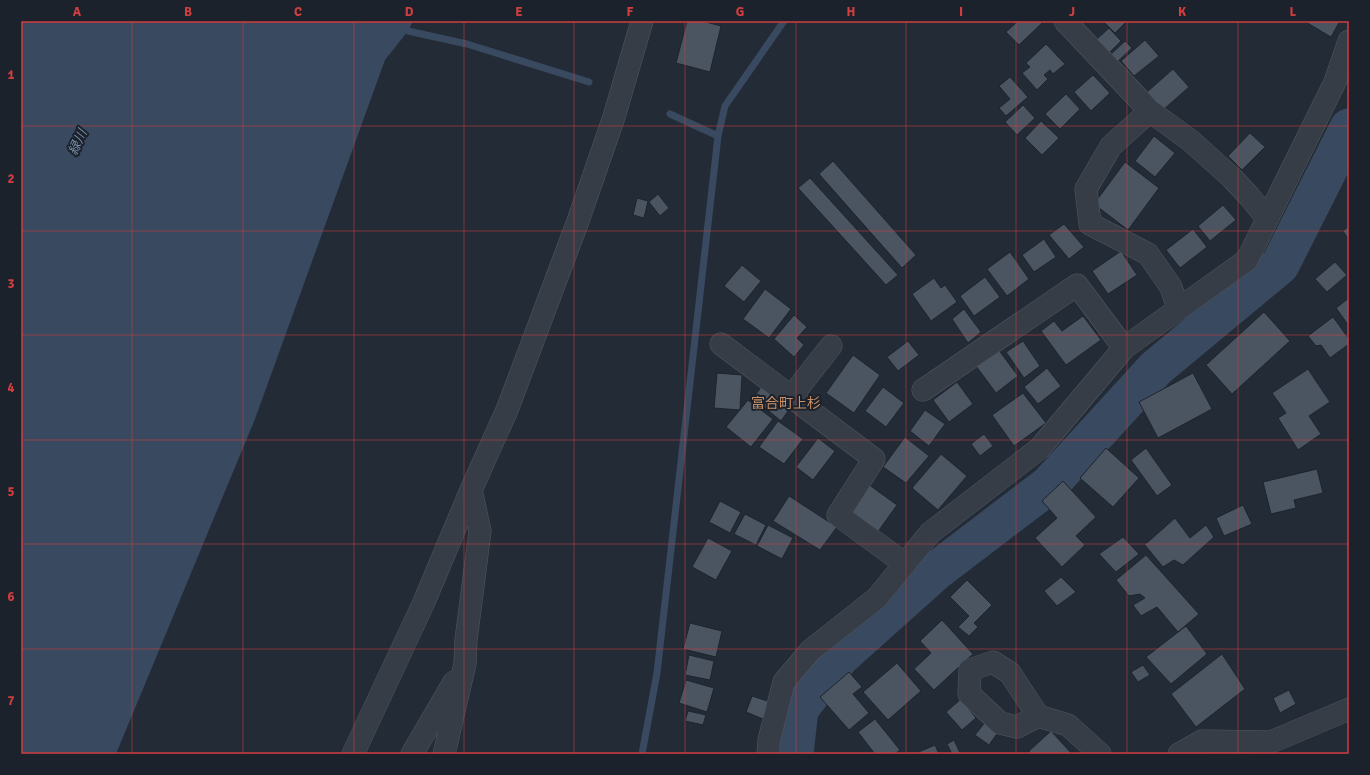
<svg xmlns="http://www.w3.org/2000/svg" width="1370" height="775" font-family="Signika,'Noto Sans JP',sans-serif">
<rect width="100%" height="100%" fill="#232b36"/>
<path fill="#39495f" d="M21,21H413L408,31L385,60L255,419L116,754H21Z"/>
<g fill="none" stroke-linecap="round" stroke-linejoin="round">
<path stroke="#39495f" stroke-width="7" d="M408,31L467,44L589,82
M718,136L725,106L784,21
M642,754L657,673L718,136L670,114"/>
<path stroke="#39495f" stroke-width="39" d="M794,754L799,709L840,657L936,571L1049,485L1156,368L1280,265L1349,128"/>
</g>
<path fill="#4b5562" stroke="#1d242e" d="M687,21H702L721,26L710,72L676,63Z
M1018,21H1040L1042,23L1019,45L1006,32Z
M1103,21H1127L1115,33Z
M1304,21H1340L1331,37Z
M1109,28L1121,41L1109,53L1096,40Z
M1145,40L1159,56L1134,76L1121,61Z
M1125,41L1132,48L1115,64L1108,57Z
M1046,44L1065,64L1053,74L1050,70L1044,75L1048,79L1037,90L1022,73L1030,67L1026,63Z
M1173,69L1189,87L1163,110L1147,92Z
M1093,75L1110,93L1091,111L1074,92Z
M1010,77L1028,97L1006,116L999,108L1010,99L999,86Z
M1066,94L1080,109L1060,129L1045,114Z
M1023,105L1035,118L1017,135L1005,122Z
M1041,121L1059,138L1042,155L1025,138Z
M1250,133L1265,147L1242,170L1228,156Z
M1154,136L1175,153L1155,177L1135,161Z
M833,161L916,255L902,268L819,174Z
M1125,162L1159,188L1128,230L1094,204Z
M810,178L898,275L886,285L798,188Z
M658,194L669,208L660,216L649,202Z
M637,198L648,201L644,218L633,215Z
M1223,205L1236,220L1210,241L1198,226Z
M1064,224L1084,247L1069,259L1049,235Z
M1349,226V240L1343,231Z
M1193,229L1207,247L1180,268L1166,250Z
M1044,239L1056,257L1034,272L1022,255Z
M1121,251L1137,275L1108,294L1092,271Z
M1010,252L1029,279L1007,296L987,269Z
M1335,262L1347,275L1327,292L1315,279Z
M742,265L761,281L744,302L724,286Z
M985,277L1000,297L974,316L960,296Z
M934,278L941,288L945,285L957,302L931,321L912,294Z
M765,289L791,309L769,338L743,319Z
M1349,298V326L1336,308Z
M964,309L981,332L968,343L952,319Z
M1264,312L1290,341L1232,394L1206,365Z
M794,315L807,327L797,338L804,345L794,357L774,339Z
M1083,316L1101,340L1066,365L1041,331L1054,321L1062,331Z
M1333,317L1349,339V344L1330,358L1321,345L1316,346L1308,336Z
M908,341L919,355L898,371L887,357Z
M1023,341L1040,366L1024,378L1006,352Z
M998,349L1018,376L996,393L976,366Z
M853,355L880,375L854,413L826,393Z
M1047,368L1061,386L1038,404L1024,387Z
M1308,369L1330,402L1309,416L1321,434L1298,450L1278,418L1286,413L1272,393Z
M717,373L742,375L740,410L714,408Z
M1193,373L1212,409L1158,438L1139,402Z
M957,382L973,404L949,422L933,400Z
M762,386L790,408L781,421L753,398Z
M883,387L904,403L886,427L865,411Z
M1023,393L1046,423L1014,446L992,415Z
M748,400L773,419L751,447L726,427Z
M925,410L945,424L929,446L910,431Z
M778,421L803,439L784,464L759,447Z
M984,434L993,446L980,456L971,444Z
M905,437L929,456L906,483L883,467Z
M818,438L835,451L813,480L796,467Z
M1106,448L1139,478L1113,507L1080,478Z
M1146,448L1172,485L1157,496L1131,460Z
M941,454L967,476L938,510L912,488Z
M1317,469L1323,493L1294,500L1296,508L1271,514L1263,482Z
M1063,481L1096,517L1076,536L1085,545L1062,567L1035,538L1057,518L1042,501Z
M868,484L897,505L877,533L848,512Z
M789,496L837,527L820,550L773,521Z
M720,501L741,512L730,533L709,522Z
M1243,505L1252,524L1224,536L1216,518Z
M745,514L766,525L756,545L734,534Z
M1175,518L1190,538L1206,525L1214,537L1183,565L1174,560L1163,567L1144,544L1148,542Z
M768,525L793,538L782,559L757,546Z
M1123,537L1139,554L1116,572L1099,554Z
M708,538L732,551L716,580L692,567Z
M1146,555L1199,614L1178,632L1157,607L1141,616L1133,605L1145,598L1140,594L1129,596L1116,580Z
M1061,577L1076,592L1057,606L1044,591Z
M967,580L992,605L974,623L978,627L969,636L958,627L969,616L950,597Z
M942,620L973,654L934,690L914,669L931,653L920,641Z
M690,623L722,631L716,657L683,649Z
M1186,626L1207,654L1171,684L1146,657Z
M1222,654L1245,689L1196,727L1171,694Z
M689,655L714,661L710,680L685,675Z
M897,663L921,691L888,720L863,692Z
M1143,665L1150,675L1138,682L1131,672Z
M849,672L862,687L853,694L869,713L849,730L820,697Z
M686,680L714,688L707,712L679,703Z
M1289,690L1296,704L1280,713L1273,698Z
M752,696L770,702L763,719L746,712Z
M961,699L976,718L962,730L946,712Z
M688,711L706,715L703,725L685,721Z
M875,719L900,750L895,754H875L858,732Z
M986,721L999,731L989,745L975,735Z
M1051,731L1072,754H1031L1029,751Z
M954,740L960,753L959,754H952L947,744Z
M935,745L939,754H914Z"/>
<g fill="none" stroke-linecap="round" stroke-linejoin="round">
<g stroke="#515862" stroke-width="23">
<path id="minor" d="M1065,21L1150,111L1191,141L1232,178L1249,196L1267,218
M1150,111L1111,146L1086,189L1090,224L1148,254L1171,287L1178,309
M721,344L874,459L838,515L905,564
M923,390L1077,285L1124,348
M791,397L831,346
M1038,716L1017,727L1000,723L969,694L970,670L993,662L1010,673L1038,716L1068,725L1100,754
M353,754L424,602L471,490L507,410L578,221L614,117L642,21
M412,754L454,682
M444,754L465,664L466,640L480,531L471,490
M768,754L769,740L784,682L811,650L877,598L930,533L1040,448L1124,348L1247,260L1335,82L1349,41
M1179,754L1202,741L1271,742L1349,709"/>
</g>
<use href="#minor" stroke="#363d47" stroke-width="22"/>
</g>
<path fill="none" stroke="#d03e3f" stroke-width="1" stroke-opacity="0.55" d="M132,21V754M243,21V754M354,21V754M464,21V754M574,21V754M685,21V754M796,21V754M906,21V754M1016,21V754M1127,21V754M1238,21V754M21,126H1349M21,231H1349M21,335H1349M21,440H1349M21,544H1349M21,649H1349"/>
<g text-anchor="middle" stroke-width="4" stroke-linejoin="round" paint-order="stroke">
<g font-size="13" font-style="italic" fill="#7b8faa" stroke="#1b222c">
<text transform="translate(77 142) rotate(-65)" y="5">緑川</text>
</g>
<g font-size="14" fill="#c99066" stroke="#1b222c">
<text x="786" y="408">富合町上杉</text>
</g>
</g>
<rect width="1370" height="775" fill="none" stroke="#1b222c" stroke-width="44"/>
<rect x="22" y="22" width="1326" height="731" fill="none" stroke="#d03e3f" stroke-width="1.5"/>
<g font-size="13" text-anchor="middle" font-weight="bold" fill="#d03e3f">
<text x="77" y="16">A</text>
<text x="188" y="16">B</text>
<text x="298" y="16">C</text>
<text x="409" y="16">D</text>
<text x="519" y="16">E</text>
<text x="630" y="16">F</text>
<text x="740" y="16">G</text>
<text x="851" y="16">H</text>
<text x="961" y="16">I</text>
<text x="1072" y="16">J</text>
<text x="1182" y="16">K</text>
<text x="1293" y="16">L</text>
<text x="11" y="79">1</text>
<text x="11" y="183">2</text>
<text x="11" y="288">3</text>
<text x="11" y="392">4</text>
<text x="11" y="496">5</text>
<text x="11" y="601">6</text>
<text x="11" y="705">7</text>
</g>
</svg>
